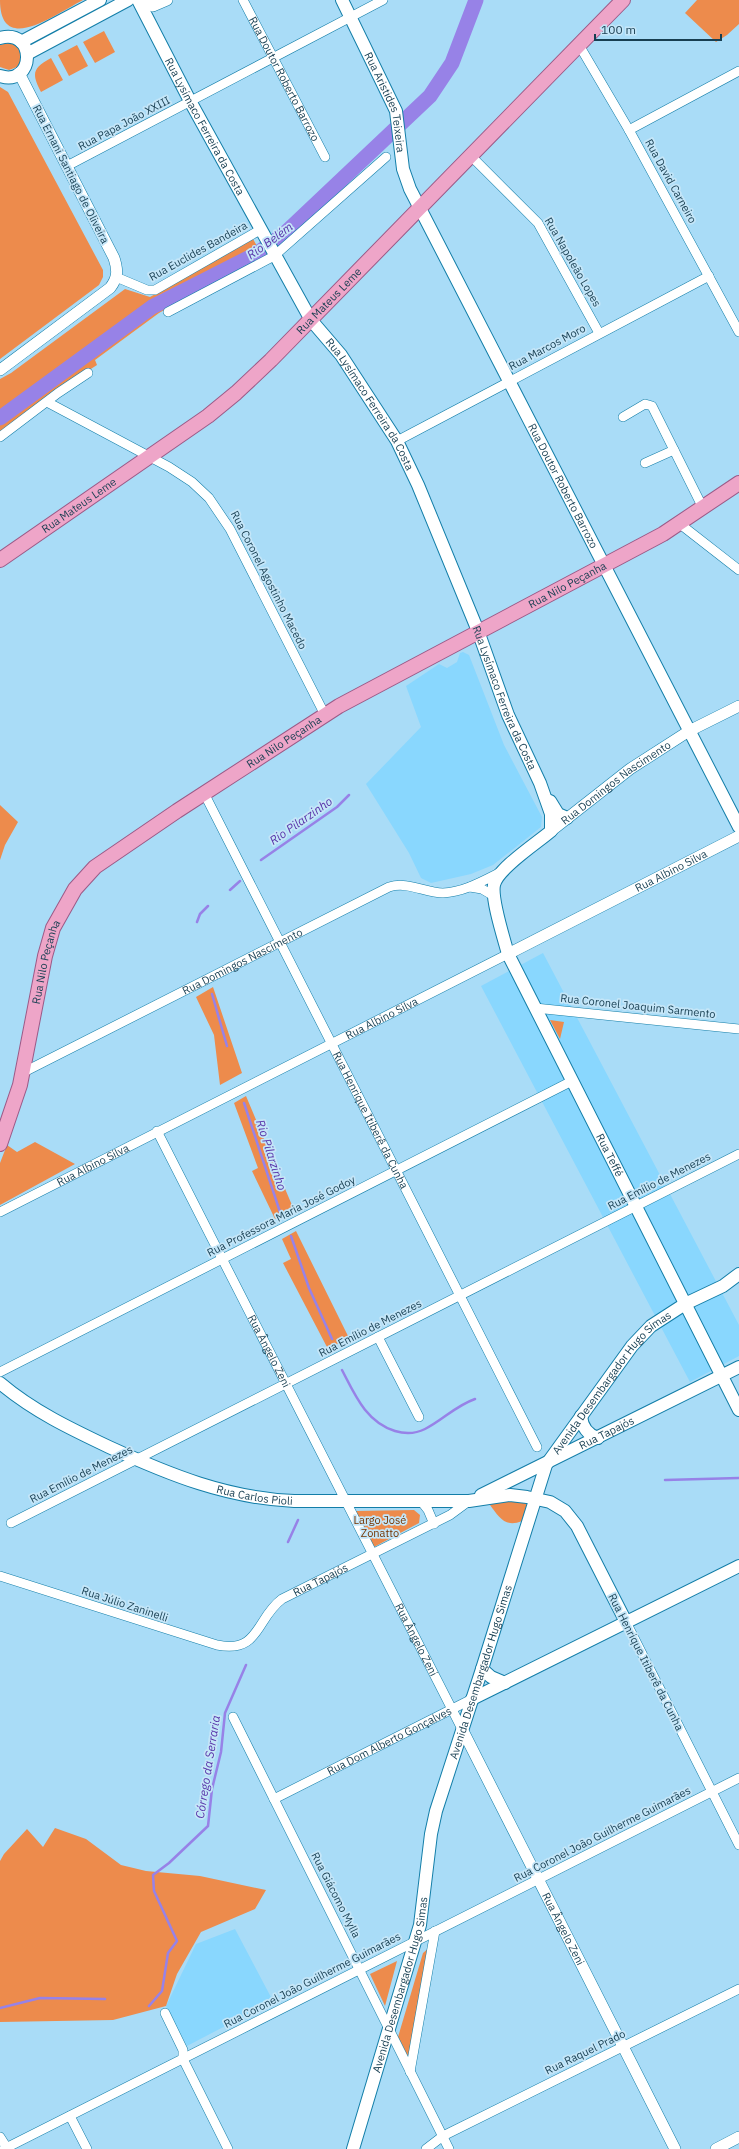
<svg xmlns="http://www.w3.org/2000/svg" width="739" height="2149" font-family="'IBM Plex Sans',sans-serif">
<rect width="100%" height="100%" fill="#a9dcf7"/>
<path fill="#89d7fe" d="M463,652L469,655L504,745L542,817L541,827L493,865L471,874L431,883L421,878L409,853L366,784L421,727L406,686L439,664L447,668L457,662L460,653Z
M543,953L739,1325V1356L690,1382L481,986Z
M235,1929L273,2001L187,2046L166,2006L196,1944Z"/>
<path fill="#ed8b4c" d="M0,0H83C57,13 0,57 0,0Z
M697,0H739V24L727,35L716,42L685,13Z
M104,31L115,52L95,63L83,42Z
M12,42L20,48L22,60L17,67L9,70L0,67V45Z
M77,45L88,66L69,76L58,55Z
M51,58L63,80L41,92C31,73 33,68 51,58Z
M0,87L8,92L103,270V277L99,285L0,359Z
M253,239L262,255L159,313L95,360L97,365L47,397L0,432V379L11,373L125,289L150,297Z
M0,805L18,822L5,845L0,860Z
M213,987L242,1073L220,1085L214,1035L196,997Z
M550,1020L564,1022L560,1039Z
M246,1096L294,1210L275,1219L252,1171L258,1168L234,1103Z
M35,1142L75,1164L0,1205V1163L7,1145L17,1152Z
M296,1231L349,1338L328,1349L283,1263L291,1259L282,1239Z
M528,1500L522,1521C505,1528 499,1517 490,1505L500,1501Z
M414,1510L420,1515L419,1523L374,1547L355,1511Z
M55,1828L86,1839L121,1865L146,1871L200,1876L266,1890L255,1909L201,1932L177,1974L166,2006L113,2020L0,2022V1861L4,1854L27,1829L43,1847Z
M430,1947L409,2059L398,2037L423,1953Z
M397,1961L385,2006L370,1974Z"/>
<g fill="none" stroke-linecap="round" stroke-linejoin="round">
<path stroke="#9782e7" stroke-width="2.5" d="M261,860L337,807L349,795
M230,890L240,881
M197,922L200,914L208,906
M212,994L227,1046
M244,1103L280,1212
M291,1236L309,1288L332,1339
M342,1370C355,1395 366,1422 395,1431C405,1434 415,1434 425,1429C443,1420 455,1406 475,1399
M665,1480L739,1478
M288,1542L298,1520
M149,2006L162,1991L168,1953L177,1941L154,1891L153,1875L169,1863L208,1826L212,1789L221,1752L225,1713L246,1665
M0,2008L40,1998L105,1999"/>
<path stroke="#9782e7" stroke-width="15" d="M0,418L152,307L256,254L283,235L430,96L452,63L476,0"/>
<g stroke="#137ea8" stroke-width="10">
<g id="minor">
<path id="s1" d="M243,0L325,157"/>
<path d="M579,45L629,130L739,332"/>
<path d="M629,130L739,71"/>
<path d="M471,156L538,223L599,333"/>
<path d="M67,166L383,0"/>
<path d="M116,277L147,290H155L260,230"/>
<path d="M168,312L274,256L386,157"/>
<path d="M47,402L169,467L192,482L209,498L230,529L325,715"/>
<path d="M623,417L645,404L652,406L703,508"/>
<path d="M0,437L58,393L88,373"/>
<path d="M397,441L709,276"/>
<path d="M645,463L674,450"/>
<path d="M680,524L739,570"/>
<path id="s2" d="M204,793L537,1447"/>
<path d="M470,887L482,889L494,896"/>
<path d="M535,1008L739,1029"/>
<path id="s3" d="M22,1073L389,887C408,881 425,893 443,893C464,892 483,881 501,872"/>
<path id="s4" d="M157,1131L462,1729"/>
<path id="s5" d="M0,1212L508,954"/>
<path d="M378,1337L419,1417"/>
<path d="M0,1372L572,1081"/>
<path d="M421,1501L428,1510L434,1524"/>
<path d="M11,1523L739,1154"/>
<path id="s6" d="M0,1576L217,1645C260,1654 256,1618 282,1599L450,1515L469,1501"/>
<path d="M626,1622L739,1845"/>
<path d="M233,1717L449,2149"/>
<path id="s7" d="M274,1799L472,1699"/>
<path d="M165,2013L183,2050V2059L228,2149"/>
<path d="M410,2072L435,1931"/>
<path d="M70,2116L87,2149"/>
<path d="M0,2137L7,2148"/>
<path d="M4,2149L739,1778"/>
<path d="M426,2149L443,2136L739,1989"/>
</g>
</g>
<g stroke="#137ea8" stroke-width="12">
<g id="tertiary">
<path d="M141,0L153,6L167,0"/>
<path d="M0,370L110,288C118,278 118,270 114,258L19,73"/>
<path id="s8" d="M551,831L630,769L689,731L739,706"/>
<path id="s9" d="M508,954L739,836"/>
<path id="s10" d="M462,1729L675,2149"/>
<path d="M716,2149L739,2137"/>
</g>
</g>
<g stroke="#137ea8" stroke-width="14">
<g id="secondary">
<path id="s11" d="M138,0L190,101L311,320L341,355L397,441L418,485L478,631L508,715L540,783L551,814V831C537,843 497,869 494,885C491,899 504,939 508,954L739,1410"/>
<path id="s12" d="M342,0L396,111L403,169L410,189L739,827"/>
<path d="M0,38C37,28 35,87 0,76"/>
<path d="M21,42L100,0"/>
<path d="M27,54L128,0"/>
<path d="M550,801L558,814L567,818"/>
<path id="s13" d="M0,1383C33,1411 71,1429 109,1447C170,1475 227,1498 294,1501H469L510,1495L527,1497L550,1502L565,1511L577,1526L626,1622"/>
<path d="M581,1416C582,1427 588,1435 598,1438"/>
<path id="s14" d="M481,1495L739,1367"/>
<path d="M482,1669L491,1677L505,1683"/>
<path d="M472,1699L739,1566"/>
<path id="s15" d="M353,2149L420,1925L431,1834L436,1811L482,1669L546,1465L632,1346L651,1326L685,1304L723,1286L739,1274"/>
</g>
</g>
<g stroke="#9b5a87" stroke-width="16">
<g id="primary">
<path id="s16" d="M0,560L208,416L236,393L271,360L623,0"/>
<path id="s17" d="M0,1144L20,1085L45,956L53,928L75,889L95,867L177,811L339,706L663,534L739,483"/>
</g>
</g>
<use href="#minor" stroke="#fff" stroke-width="9"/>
<use href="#tertiary" stroke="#fff" stroke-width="11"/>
<use href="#secondary" stroke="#fff" stroke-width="12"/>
<use href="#primary" stroke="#eea5c8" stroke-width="14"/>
</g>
<g text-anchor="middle" stroke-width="3.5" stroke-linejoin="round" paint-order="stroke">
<g font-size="11" fill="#173e51" stroke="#c5e6f8">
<text dy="4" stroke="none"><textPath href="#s1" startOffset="89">Rua Doutor Roberto Barrozo</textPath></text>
<text dy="4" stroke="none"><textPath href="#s12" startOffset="112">Rua Aristides Teixeira</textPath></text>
<text transform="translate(124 123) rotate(-28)" y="4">Rua Papa João XXIII</text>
<text dy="4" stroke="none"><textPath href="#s11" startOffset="143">Rua Lysímaco Ferreira da Costa</textPath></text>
<text transform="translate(71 174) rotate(63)" y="4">Rua Ernani Santiago de Oliveira</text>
<text transform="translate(671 181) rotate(61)" y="4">Rua David Carneiro</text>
<text transform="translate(198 251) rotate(-29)" y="4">Rua Euclides Bandeira</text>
<text transform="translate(573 262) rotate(60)" y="4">Rua Napoleão Lopes</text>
<text dy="4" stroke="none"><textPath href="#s16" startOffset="420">Rua Mateus Leme</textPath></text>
<text transform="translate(547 347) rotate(-28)" y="4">Rua Marcos Moro</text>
<text dy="4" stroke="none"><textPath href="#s11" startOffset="467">Rua Lysímaco Ferreira da Costa</textPath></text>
<text dy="4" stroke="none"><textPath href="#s12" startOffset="537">Rua Doutor Roberto Barrozo</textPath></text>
<text dy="4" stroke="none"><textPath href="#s16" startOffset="96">Rua Mateus Leme</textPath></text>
<text transform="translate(269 580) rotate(63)" y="4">Rua Coronel Agostinho Macedo</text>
<text dy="4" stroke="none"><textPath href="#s17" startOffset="848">Rua Nilo Peçanha</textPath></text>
<text dy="4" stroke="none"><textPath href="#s11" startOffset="791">Rua Lysímaco Ferreira da Costa</textPath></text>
<text dy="4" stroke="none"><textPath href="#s17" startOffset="524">Rua Nilo Peçanha</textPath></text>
<text dy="4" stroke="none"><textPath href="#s8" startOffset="81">Rua Domingos Nascimento</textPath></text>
<text dy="4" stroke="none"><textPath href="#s9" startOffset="183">Rua Albino Silva</textPath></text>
<text dy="4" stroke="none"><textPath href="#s3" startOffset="247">Rua Domingos Nascimento</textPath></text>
<text dy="4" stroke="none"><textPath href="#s17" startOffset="188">Rua Nilo Peçanha</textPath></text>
<text transform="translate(638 1006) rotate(6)" y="4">Rua Coronel Joaquim Sarmento</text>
<text dy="4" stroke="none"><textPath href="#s5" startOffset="428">Rua Albino Silva</textPath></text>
<text dy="4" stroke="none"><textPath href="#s2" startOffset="367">Rua Henrique Itiberê da Cunha</textPath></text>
<text dy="4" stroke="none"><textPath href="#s11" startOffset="1309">Rua Teffé</textPath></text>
<text dy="4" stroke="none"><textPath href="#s5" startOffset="104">Rua Albino Silva</textPath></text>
<text transform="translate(659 1181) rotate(-27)" y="4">Rua Emílio de Menezes</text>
<text transform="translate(281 1216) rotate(-27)" y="4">Rua Professora Maria José Godoy</text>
<text transform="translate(370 1328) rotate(-27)" y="4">Rua Emílio de Menezes</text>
<text dy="4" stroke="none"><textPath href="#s4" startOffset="247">Rua Ângelo Zeni</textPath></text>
<text dy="4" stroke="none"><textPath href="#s15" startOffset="818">Avenida Desembargador Hugo Simas</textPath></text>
<text dy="4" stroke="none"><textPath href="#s14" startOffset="140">Rua Tapajós</textPath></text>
<text transform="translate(81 1474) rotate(-27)" y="4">Rua Emílio de Menezes</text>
<text dy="4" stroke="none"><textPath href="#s13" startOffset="281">Rua Carlos Pioli</textPath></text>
<text dy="4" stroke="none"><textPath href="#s6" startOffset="357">Rua Tapajós</textPath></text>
<text transform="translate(125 1604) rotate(18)" y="4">Rua Júlio Zaninelli</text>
<text dy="4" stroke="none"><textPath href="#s4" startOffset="571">Rua Ângelo Zeni</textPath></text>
<text transform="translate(646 1662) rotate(63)" y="4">Rua Henrique Itiberê da Cunha</text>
<text dy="4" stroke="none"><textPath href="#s15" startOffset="495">Avenida Desembargador Hugo Simas</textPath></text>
<text dy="4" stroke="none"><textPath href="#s7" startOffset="129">Rua Dom Alberto Gonçalves</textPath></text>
<text transform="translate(602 1834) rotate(-27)" y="4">Rua Coronel João Guilherme Guimarães</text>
<text transform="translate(336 1895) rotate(63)" y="4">Rua Giácomo Mylla</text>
<text dy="4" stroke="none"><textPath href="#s10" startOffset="224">Rua Ângelo Zeni</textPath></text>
<text transform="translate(312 1980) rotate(-27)" y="4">Rua Coronel João Guilherme Guimarães</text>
<text dy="4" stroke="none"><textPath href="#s15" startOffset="171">Avenida Desembargador Hugo Simas</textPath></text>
<text transform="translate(585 2052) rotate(-26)" y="4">Rua Raquel Prado</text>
</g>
<g font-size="11" fill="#743400" stroke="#c5e6f8">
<text x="380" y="1524">Largo José<tspan x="380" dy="13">Zonatto</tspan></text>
</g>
<g font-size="12" font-style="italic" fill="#5834a9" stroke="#c5e6f8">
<text transform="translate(270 241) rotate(-36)" y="4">Rio Belém</text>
<text transform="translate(301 821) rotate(-35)" y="4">Rio Pilarzinho</text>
<text transform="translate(271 1155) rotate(72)" y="4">Rio Pilarzinho</text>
<text transform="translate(208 1767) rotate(-81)" y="4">Córrego da Serraria</text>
</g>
</g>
<path d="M595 34v6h126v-6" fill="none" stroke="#173e51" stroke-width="2"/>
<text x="601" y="34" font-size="12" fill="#173e51" stroke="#c5e6f8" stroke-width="3" paint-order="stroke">100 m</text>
</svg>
